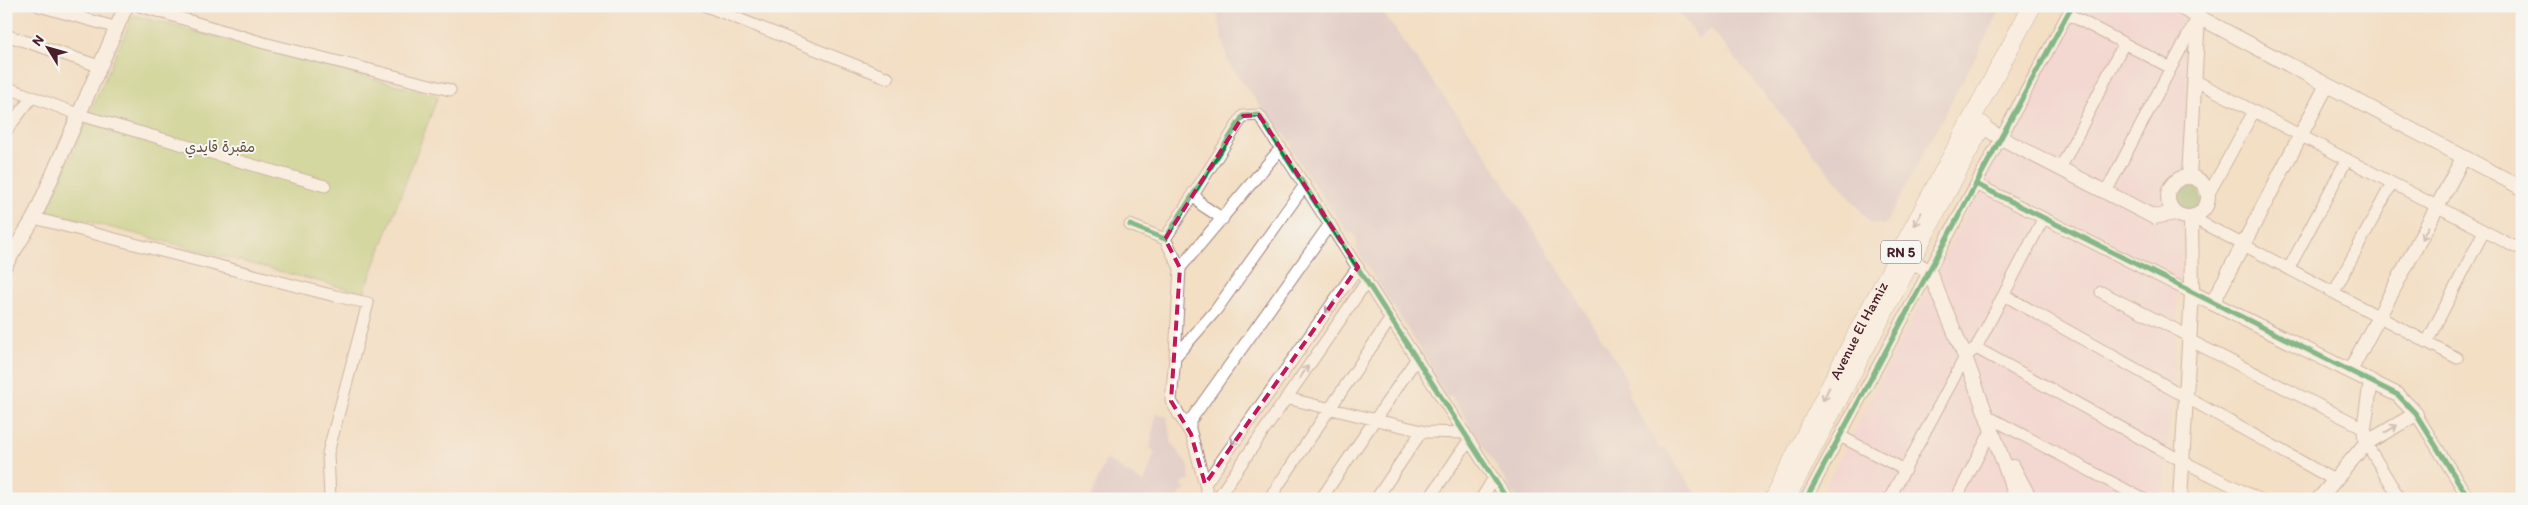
<svg xmlns="http://www.w3.org/2000/svg" width="2528" height="505" font-family="Itim,'Playpen Sans Arabic',sans-serif">
<rect width="100%" height="100%" fill="#f6f6f2"/>
<filter id="ink" filterUnits="userSpaceOnUse"><feTurbulence type="fractalNoise" baseFrequency=".02" numOctaves="2"/><feDisplacementMap in="SourceGraphic" scale="10" xChannelSelector="R" yChannelSelector="G"/><feConvolveMatrix kernelMatrix="1 2 1 2 8 2 1 2 1" color-interpolation-filters="sRGB"/></filter>
<filter id="wash" filterUnits="userSpaceOnUse"><feTurbulence type="fractalNoise" baseFrequency=".0096" numOctaves="4" result="noise"/><feDisplacementMap in="SourceGraphic" scale="20" xChannelSelector="R" yChannelSelector="G"/><feGaussianBlur stdDeviation="1.12" result="paint"/><feColorMatrix in="noise" values="0 0 0 0 0 0 0 0 0 0 0 0 0 0 0 0 0 1.4 0 .05"/><feComposite in="paint" operator="in"/></filter>
<g filter="url(#wash)">
<rect width="100%" height="100%" fill="#f3dfc4"/>
<path fill="#f3cfdf" d="M2073,6H2178L2198,17L2164,499H1819Z"/>
<path fill="#cfbdce" d="M1216,6H1378L1488,157L1620,367L1628,382L1625,383L1629,391L1627,393L1660,449L1665,447L1699,499H1517L1451,395L1447,398L1428,368L1431,366L1357,250V239L1353,233H1347L1291,150L1292,143L1285,134L1279,132L1227,61Z
M1674,6H2003L1885,225L1871,223L1711,29L1698,38Z
M1156,413L1167,417L1172,444L1189,466L1190,481H1182V486L1186,488L1183,493L1181,492L1178,498L1173,499H1090L1106,459L1144,483L1155,452L1150,448Z"/>
<path fill="#b1cf76" stroke="#7e7750" d="M133,15L438,96L364,293L47,211Z"/>
<path fill="#8cb267" stroke="#6b6849" d="M2179 198a11 11 0 1 1 22 0a11 11 0 1 1-22 0Z"/>
</g>
<g filter="url(#ink)">
<g fill="none" stroke-linecap="round" stroke-linejoin="round">
<g stroke="#9e7f78" stroke-width="13">
<path id="minor" d="M39,6L118,28
M140,6L264,43L450,90
M706,6L888,78
M2068,14L2171,68
M6,35L99,66
M2194,80L2515,247
M6,87L80,115L325,186
M6,131L32,97
M2060,169L2124,43
M1976,184L2192,293
M2106,192L2197,18
M1193,193L1202,205L1223,219
M2208,195L2254,111
M2191,217L2457,358
M34,218L335,296L368,303L328,453L330,499
M1130,225L1165,239L1243,116L1259,115L1507,499
M1165,239L1180,268L1175,357
M1180,268L1281,148
M2289,268L2347,159
M2101,292L2189,336
M2334,292L2392,183
M2004,295L2334,480
M2189,340L2364,428
M2427,342L2484,231
M1976,348L2182,461L2259,499
M1286,398L1426,432L1465,433
M2416,414L2469,499
M1987,416L2143,499
M1190,433L1171,401L1175,357L1216,310L1305,185
M1840,436L1905,470
M2366,443L2400,499
M1205,484L1358,267
M1209,499L1190,429V421L1330,224
M1217,499L1367,281
M1269,499L1391,318
M1321,499L1417,358
M1376,499L1422,431
M1429,499L1469,440
M1481,499L1494,478
M1806,499L2072,6
M1889,499L1965,357L1976,348L2043,219
M1956,499L1992,429"/>
</g>
<g stroke="#9e7f78" stroke-width="16">
<path id="tertiary" d="M2178,6L2522,188
M1982,126L2001,138L2154,217L2175,213
M2189,177L2198,17
M2168 197a20 20 0 1 1 40 0a20 20 0 1 1-40 0Z
M1910,260L1929,271L1965,357L2017,499
M6,264L34,218L126,6
M2192,293L2398,395L2416,414L2366,443L2319,499
M2213,302L2327,85
M2350,371L2463,158
M2366,443L2364,428L2371,381
M2013,467L2030,499
M2180,499L2192,293L2191,217"/>
</g>
<g stroke="#9e7f78" stroke-width="19">
<g id="trunk">
<path id="s1" d="M1773,499L1858,331L2032,6"/>
<path d="M1786,499L1982,125"/>
</g>
</g>
<use href="#minor" stroke="#fff" stroke-width="11"/>
<use href="#tertiary" stroke="#fff" stroke-width="14"/>
<use href="#trunk" stroke="#fff" stroke-width="18"/>
<g stroke="#f6f6f2" stroke-width="8">
<path id="cycleway" d="M1976,184L2398,395L2416,414L2469,499
M1130,225L1165,239L1243,116L1259,115L1507,499
M1806,499L2072,6"/>
</g>
<use href="#cycleway" stroke="#00873e" stroke-width="5"/>
</g>
<defs><path id="oneway-shaft" d="M-6 0H5M1.5-3L5.5 0L1.5 3" fill="none" stroke-width="1.6" stroke-linecap="round" stroke-linejoin="round" transform="scale(1.25)"/></defs>
<g stroke="#ae9aa0">
<use href="#oneway-shaft" transform="translate(1918 219) rotate(118)"/>
<use href="#oneway-shaft" transform="translate(2425 233) rotate(118)"/>
<use href="#oneway-shaft" transform="translate(1330 307) rotate(125)"/>
<use href="#oneway-shaft" transform="translate(1304 372) rotate(-56)"/>
<use href="#oneway-shaft" transform="translate(1826 394) rotate(117)"/>
<use href="#oneway-shaft" transform="translate(2391 429) rotate(-31)"/>
<use href="#oneway-shaft" transform="translate(1236 439) rotate(125)"/>
</g>
</g>
<path d="M0 0H2528V505H0ZM1259,115L1358,267L1205,484L1191,434L1171,401L1180,268L1165,239L1243,116Z" fill="#f3dfc4" fill-opacity=".55" fill-rule="evenodd"/>
<path fill="none" stroke="#c2185b" stroke-width="4" stroke-dasharray="10 6" stroke-linejoin="round" d="M1259,115L1358,267L1205,484L1191,434L1171,401L1180,268L1165,239L1243,116Z"/>
<g text-anchor="middle" stroke-width="4" stroke-linejoin="round" paint-order="stroke">
<rect fill="#f6f6f2" stroke="#7e6067" stroke-width="1" x="1881" y="240.5" width="40" height="23" rx="4"/>
<g font-size="14" font-weight="bold" fill="#4a1f2b">
<text x="1901" y="257">RN 5</text>
</g>
<g font-size="15" fill="#695442" stroke="#f6f6f2">
<text x="220" y="152">مقبرة قايدي</text>
</g>
<g font-size="15" fill="#4a1f2b" stroke="#f6f6f2">
<text dy="5" stroke="none"><textPath href="#s1" startOffset="189">Avenue El Hamiz</textPath></text>
</g>
</g>
<rect width="2528" height="505" fill="none" stroke="#f6f6f2" stroke-width="25"/>
<g transform="translate(48 48) rotate(307)" stroke="#f6f6f2" stroke-width="4" paint-order="stroke">
<path d="M0-4L9 19L0 12L-9 19Z" fill="#4a1f2b"/>
<text y="-8" font-size="14" font-weight="bold" text-anchor="middle" fill="#4a1f2b">N</text>
</g>
</svg>
